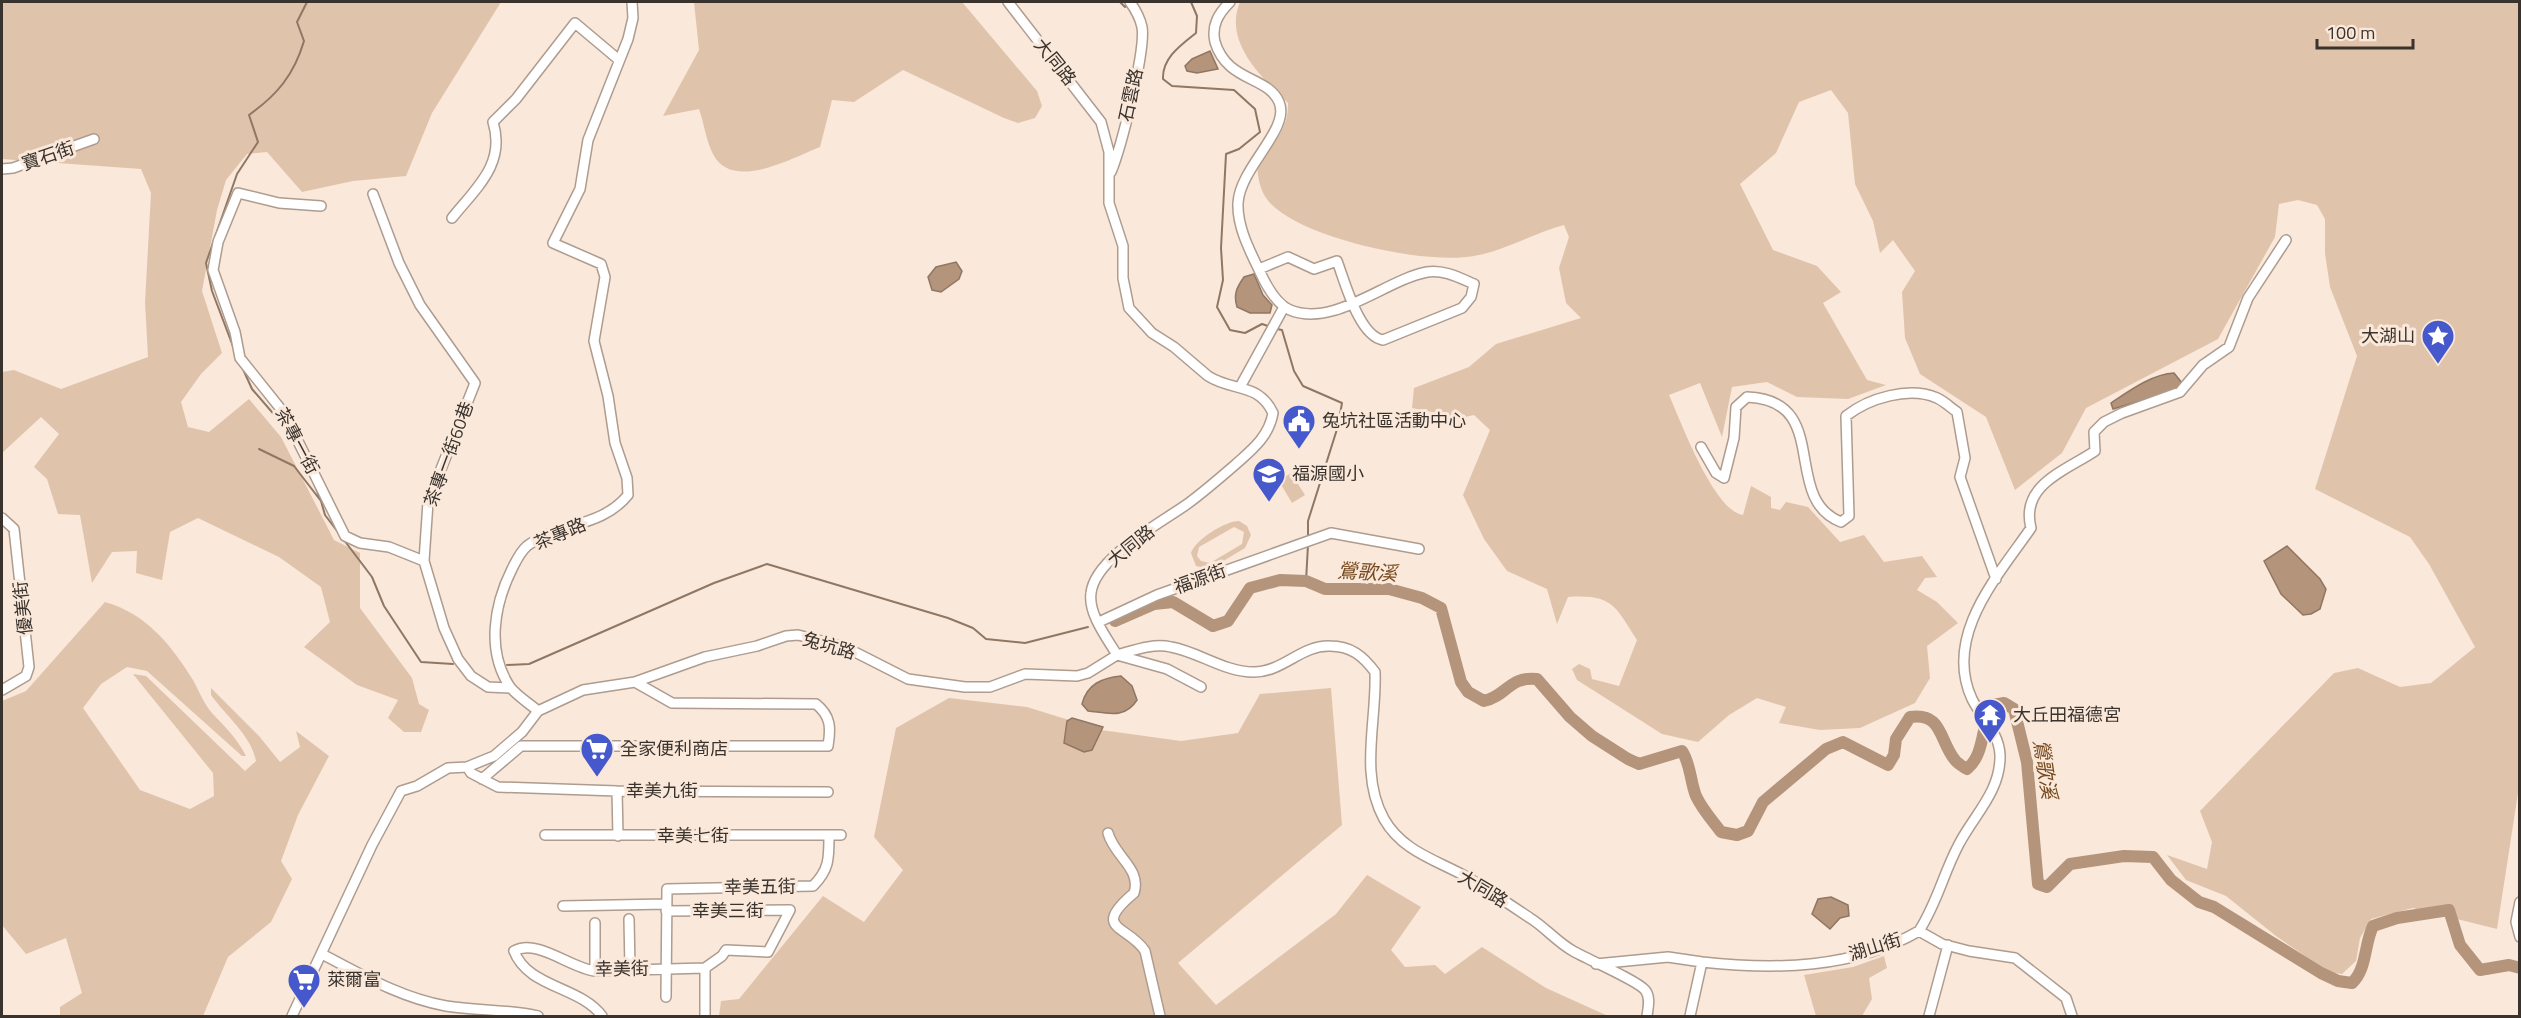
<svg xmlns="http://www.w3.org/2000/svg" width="2521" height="1018" font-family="'Titillium Web','Noto Sans TC',sans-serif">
<rect width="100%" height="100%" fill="#fae8da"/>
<path fill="#e0c3ab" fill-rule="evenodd" d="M2,2H501L432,113L406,176L353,181L302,192L267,152L247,154L226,180L217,210L202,291L222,353L201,374L181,402L188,427L209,432L249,399L281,437L334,540L360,553V608L412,678L419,704L429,710L421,732H404L388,718L398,700L357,685L304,647L330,622L321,587L279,557L198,518L170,532L162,580L136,573L137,551L112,552L92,583L80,515L58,514L47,479L34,467L59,434L41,417L2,453V372L14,370L61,389L148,357L145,302L151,193L141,169L2,159Z
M694,2H962L1037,91L1042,106L1035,118L1018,123L1004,118L903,70L854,102L832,100L820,147C792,158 732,192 713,154C706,141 704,123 699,109L663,116L699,50Z
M1240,2H2519L2520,780L2497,929L2413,908L2371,919L2360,938L2356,961L2342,974L2328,972L2276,936L2226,896L2186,880L2167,855L2207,869L2212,842L2200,811L2334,673L2358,668L2400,687L2431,683L2475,647L2429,564L2410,537L2315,489L2357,356L2330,287L2325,253V219L2317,205L2298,200L2279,204L2275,237L2218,339L2086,408L2062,453L2015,490L1986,417L1920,374L1905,338L1902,292L1915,271L1893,240L1880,253L1873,221L1855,184L1848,113L1831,90L1799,102L1776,153L1740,184L1773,250L1817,266L1841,292L1823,303L1867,380L1886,385L1848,399L1797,397L1767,382L1732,387L1722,437L1700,383L1669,395C1681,422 1714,511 1743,515L1751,486L1771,497V508L1780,510L1786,502L1808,507L1840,542L1864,535L1884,562L1922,556L1937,577L1925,578L1917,590L1937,602L1958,623L1927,646L1930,678L1915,703L1860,728L1820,730L1779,723L1786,707L1757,698L1729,715L1698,742L1662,734L1577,680L1572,669L1579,664L1590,669L1592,679L1619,686L1637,640C1615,606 1613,594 1568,597L1557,624L1547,589L1507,571L1484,539L1463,495L1490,430L1474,415L1461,418L1412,408L1414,388L1469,367L1496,344L1581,318L1566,303L1559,268L1569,237L1564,225C1534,233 1504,251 1474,256C1426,265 1304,239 1270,203C1260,192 1258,179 1257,165C1272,144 1289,130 1288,103C1262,78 1223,42 1240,2Z
M1291,473L1305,495L1292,503L1279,481Z
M1239,521L1247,526L1251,535L1245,548L1210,569L1196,566L1191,553C1195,540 1225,521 1239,521ZM1234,527L1244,532L1242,544L1210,563L1201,561L1197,556L1199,547Z
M105,602C147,614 171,645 193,680C199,691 204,704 212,713C225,727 237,738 246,756H242L147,671L127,667L101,684L83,708L140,790L190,809L214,796L213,773L133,674L146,676L245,771L256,761C251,735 226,716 211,695V688L259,736L280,762L300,747L296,731L329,756L298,815L281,861L292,879L271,922L228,957L203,1016H60V1007L82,993L66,938L26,954L2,925V701L26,691Z
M1331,688L1342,825L1178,963L1216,1005L1336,914L1367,875L1421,907L1391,950L1405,967L1435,965L1445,974L1482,947L1546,988L1608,1016H719L721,1001L739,999L823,896L864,922L903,870L874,837L896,728L949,698L1027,707L1101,730L1181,741L1238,733L1260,694Z
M1884,956L1887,968L1869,978L1872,999L1862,1016H1816L1804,975L1853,967Z"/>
<path fill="#b4947a" stroke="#8f7763" stroke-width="1.5" d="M1210,51L1218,69L1197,73L1187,71L1185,66L1192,59Z
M956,262L962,271L959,279L941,292L932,290L928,277L936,267Z
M1254,274L1263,295L1272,305L1270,313H1250L1237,307C1233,294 1237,287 1244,277Z
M2174,373L2182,383L2180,389L2113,409L2111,403C2129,391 2152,374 2174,373Z
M2287,546L2320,579L2326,589L2320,609L2311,614L2303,615L2281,594L2264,561Z
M1121,676L1132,686L1137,700C1125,719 1108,713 1088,711L1082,704C1087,684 1102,678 1121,676Z
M1072,718L1103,727L1092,750L1084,752L1064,743L1067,721Z
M1831,897L1848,905L1849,916L1840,918L1830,929L1812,914L1818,899Z"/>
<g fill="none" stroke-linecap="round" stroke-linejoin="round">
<path stroke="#8f7763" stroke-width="2" d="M1120,2L1125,7L1130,4
M1191,2L1197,16L1196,33C1181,45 1162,58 1163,79L1172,86L1234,90L1255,109L1260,132L1239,149L1226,154L1221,248L1223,280L1217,307L1230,330L1245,333L1262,324L1271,327
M1277,329L1282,330L1294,371L1303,386L1342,403L1338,426L1308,521V539
M234,349L212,291L206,263L237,174L258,142L249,115C277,95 294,75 304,41L297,22L307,2
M242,367L252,389L290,433
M259,449L294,466L321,501L325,515L372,577L384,606L421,662L453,664
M313,481L321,501
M1306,581L1308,545
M507,665L529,664L714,583L767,564L948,618L973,628L986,639L1025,643L1088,627"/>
<path stroke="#b4947a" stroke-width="12" d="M1115,621L1154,604L1173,602L1213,626L1228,621L1250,588L1280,580L1306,581L1325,589H1389L1422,598L1441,608L1461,682L1468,692L1484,701C1507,696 1509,676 1537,679L1570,717L1592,736L1628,759L1639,764L1682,751C1691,765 1690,781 1696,796C1702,809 1712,820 1721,832L1737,835L1748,831L1763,802L1826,749L1843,742L1888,765L1894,755L1896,739L1910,717C1943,712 1939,741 1955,760C1958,764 1964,767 1967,769C1986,753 1980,726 1993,705L2004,703L2014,709L2027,762L2038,884L2047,887L2070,864L2124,856L2153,857L2171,880L2199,902L2214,907L2321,973L2338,981L2352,983C2367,969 2364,945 2373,926L2397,918L2449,910L2460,945L2480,970L2509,965L2520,968"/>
<g stroke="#ad9c8f" stroke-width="12">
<path id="minor" d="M1008,2L1101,122L1109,152V203L1123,246V278L1129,308L1152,333L1174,347L1208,376C1233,392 1258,382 1273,413C1269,436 1253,449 1236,464C1221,477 1206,490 1190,502C1163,522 1095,557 1091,593C1088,614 1107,638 1117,655C1135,650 1153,643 1171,647C1199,652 1224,672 1254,672C1283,672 1301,645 1330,646C1351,646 1363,656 1375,672C1377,721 1359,774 1384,819C1402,851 1436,860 1465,876C1487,889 1509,904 1530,918C1546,928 1557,942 1573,951C1587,959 1638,981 1645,990C1651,997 1648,1008 1647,1016
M1230,2C1219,13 1211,25 1215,42C1227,82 1268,76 1279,102C1291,129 1240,167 1238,203C1237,227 1250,251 1260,272C1266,285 1276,304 1290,310C1334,328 1385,280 1427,272C1443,269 1460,278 1474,284L1471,297L1462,308L1383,340C1359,336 1345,282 1337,261L1314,269L1288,257L1259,269
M2,169L13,168L94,139
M1111,172C1121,148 1146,50 1142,27C1140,18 1135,9 1130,2
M373,194L399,263L420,305L475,383L428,502L424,561L444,628L458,659L471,676L488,687L511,688
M321,206L279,203L238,193L218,242L213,270L235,332L240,358L284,413L345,536L360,543L389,547L424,561
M452,218C476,188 506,164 493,122L516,99L575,23L619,60
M1240,387L1284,307
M1701,447L1716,473L1724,478L1734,438L1736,407L1747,397C1833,400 1780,498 1841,522L1849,516L1846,416C1869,398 1909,386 1937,398C1944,401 1951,408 1957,412L1965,458L1960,477L1996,579
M2,518L14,529L29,667L26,676L2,690
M1099,622L1157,595L1331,533L1419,549
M538,711C530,704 517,696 510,687C486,651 494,605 512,569C516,561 520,552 527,546C559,522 601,528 628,495L627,478L615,443L608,396L594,341L605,277L601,264L553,243L580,189L588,140L628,39L633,18L632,2
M467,767L471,773L498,787L617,791L828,792
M482,779L521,746H828C831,728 831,716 816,704L672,703L635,682
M617,791L618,836
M1108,833C1114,856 1142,869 1134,893C1090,930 1128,925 1145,951L1160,1016
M545,835H841
M2520,902L2516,922L2520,937
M563,906L666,904
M666,911L790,910L768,952L726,950L722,956L705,968
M629,919L630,969
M1919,931C1938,901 1943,874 1959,844C1974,815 2001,791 2000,755C1999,732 1982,719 1972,699C1943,636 1997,577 2031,528C2020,485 2065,471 2095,451L2094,432L2104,422L2122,413L2180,392L2203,365L2229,347L2248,298L2286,240
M322,954C362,975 401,998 446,1006C477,1011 507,1009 538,1016
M1596,964L1668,957L1702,962
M705,968V1016
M595,971V923
M666,997L667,889L813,886C829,870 829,859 829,837
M292,1016L372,845L401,791L417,786L448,768L467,767L494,756L522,732L538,711L583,690L635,682L705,657L757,646L786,636L798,635L845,647L908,679L965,687H990L1025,674L1077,676L1088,673L1117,655L1167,669L1201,687
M602,1016C580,986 528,988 514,951C537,938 570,968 595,971L705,968
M1690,1016L1702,962C1775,970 1853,969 1919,931L1942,944L1969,951L2015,958L2066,998L2072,1016
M1929,1016L1948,945"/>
</g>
<use href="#minor" stroke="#fff" stroke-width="9"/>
</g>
<defs>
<g id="sight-pin" transform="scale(1.725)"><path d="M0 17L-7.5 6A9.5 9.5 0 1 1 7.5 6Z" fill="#4558cc" stroke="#fae8da"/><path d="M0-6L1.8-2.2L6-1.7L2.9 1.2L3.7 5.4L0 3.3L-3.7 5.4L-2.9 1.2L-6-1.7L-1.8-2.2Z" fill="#fff"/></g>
<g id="civic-pin" transform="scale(1.725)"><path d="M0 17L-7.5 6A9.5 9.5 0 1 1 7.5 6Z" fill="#4558cc" stroke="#fae8da"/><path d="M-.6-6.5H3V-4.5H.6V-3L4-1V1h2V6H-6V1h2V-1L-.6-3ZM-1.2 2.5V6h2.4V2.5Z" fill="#fff"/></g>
<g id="school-pin" transform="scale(1.725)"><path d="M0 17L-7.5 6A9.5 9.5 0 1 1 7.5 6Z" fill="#4558cc" stroke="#fae8da"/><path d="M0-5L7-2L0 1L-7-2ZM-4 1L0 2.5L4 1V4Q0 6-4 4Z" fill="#fff"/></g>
<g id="temple-pin" transform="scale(1.725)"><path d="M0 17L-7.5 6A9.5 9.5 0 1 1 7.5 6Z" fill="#4558cc" stroke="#fae8da"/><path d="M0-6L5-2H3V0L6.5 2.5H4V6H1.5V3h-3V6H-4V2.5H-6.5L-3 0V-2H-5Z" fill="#fff"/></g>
<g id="supermarket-pin" transform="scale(1.725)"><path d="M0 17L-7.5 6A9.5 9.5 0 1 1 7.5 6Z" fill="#4558cc" stroke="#fae8da"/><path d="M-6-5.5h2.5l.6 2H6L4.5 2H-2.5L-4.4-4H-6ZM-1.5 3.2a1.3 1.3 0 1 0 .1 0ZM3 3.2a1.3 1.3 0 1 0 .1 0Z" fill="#fff"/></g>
</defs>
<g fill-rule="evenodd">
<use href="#sight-pin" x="2438" y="336"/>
<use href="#civic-pin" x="1299" y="421"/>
<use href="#school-pin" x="1269" y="474"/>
<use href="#temple-pin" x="1990" y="715"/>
<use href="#supermarket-pin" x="597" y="749"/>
<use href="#supermarket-pin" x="304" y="980"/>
</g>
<g text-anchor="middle" stroke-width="6" stroke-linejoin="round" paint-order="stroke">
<g font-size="18" fill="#3a332d" stroke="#fae8da">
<text transform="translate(1055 62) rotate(51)" y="6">大同路</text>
<text transform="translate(1131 95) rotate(-78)" y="6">石雲路</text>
<text transform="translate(48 156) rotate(-19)" y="6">寶石街</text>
<text transform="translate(297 441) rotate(62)" y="6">茶專一街</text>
<text transform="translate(449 454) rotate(-70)" y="6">茶專一街60巷</text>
<text transform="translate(560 534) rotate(-23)" y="6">茶專路</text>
<text transform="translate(1131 546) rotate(-39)" y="6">大同路</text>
<text transform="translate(1200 579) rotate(-20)" y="6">福源街</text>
<text transform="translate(23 608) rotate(-96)" y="6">優美街</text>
<text transform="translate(829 646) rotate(16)" y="6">兔坑路</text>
<text x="662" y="797">幸美九街</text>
<text x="693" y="842">幸美七街</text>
<text transform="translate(760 887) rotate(-1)" y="6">幸美五街</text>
<text transform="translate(1483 889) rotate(31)" y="6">大同路</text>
<text x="728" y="917">幸美三街</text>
<text transform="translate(1875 947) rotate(-17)" y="6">湖山街</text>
<text transform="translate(622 969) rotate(-1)" y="6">幸美街</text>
</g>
<g font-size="18" fill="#3a332d" stroke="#fae8da" text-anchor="start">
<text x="2415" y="342" text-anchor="end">大湖山</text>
<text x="1322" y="427">兔坑社區活動中心</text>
<text x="1292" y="480">福源國小</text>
<text x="2013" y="721">大丘田福德宮</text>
<text x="620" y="755">全家便利商店</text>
<text x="327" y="986">萊爾富</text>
</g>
<g font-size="20" font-style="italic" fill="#764a1f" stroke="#fae8da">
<text transform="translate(1367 572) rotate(3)" y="7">鶯歌溪</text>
<text transform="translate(2045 769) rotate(81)" y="7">鶯歌溪</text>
</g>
</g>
<rect width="2521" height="1018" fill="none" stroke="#3a332d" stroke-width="6"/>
<path d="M2317 39v9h96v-9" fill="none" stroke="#3a332d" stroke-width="3"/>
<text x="2326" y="39" font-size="18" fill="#3a332d" stroke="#fae8da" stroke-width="4.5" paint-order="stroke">100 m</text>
</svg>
